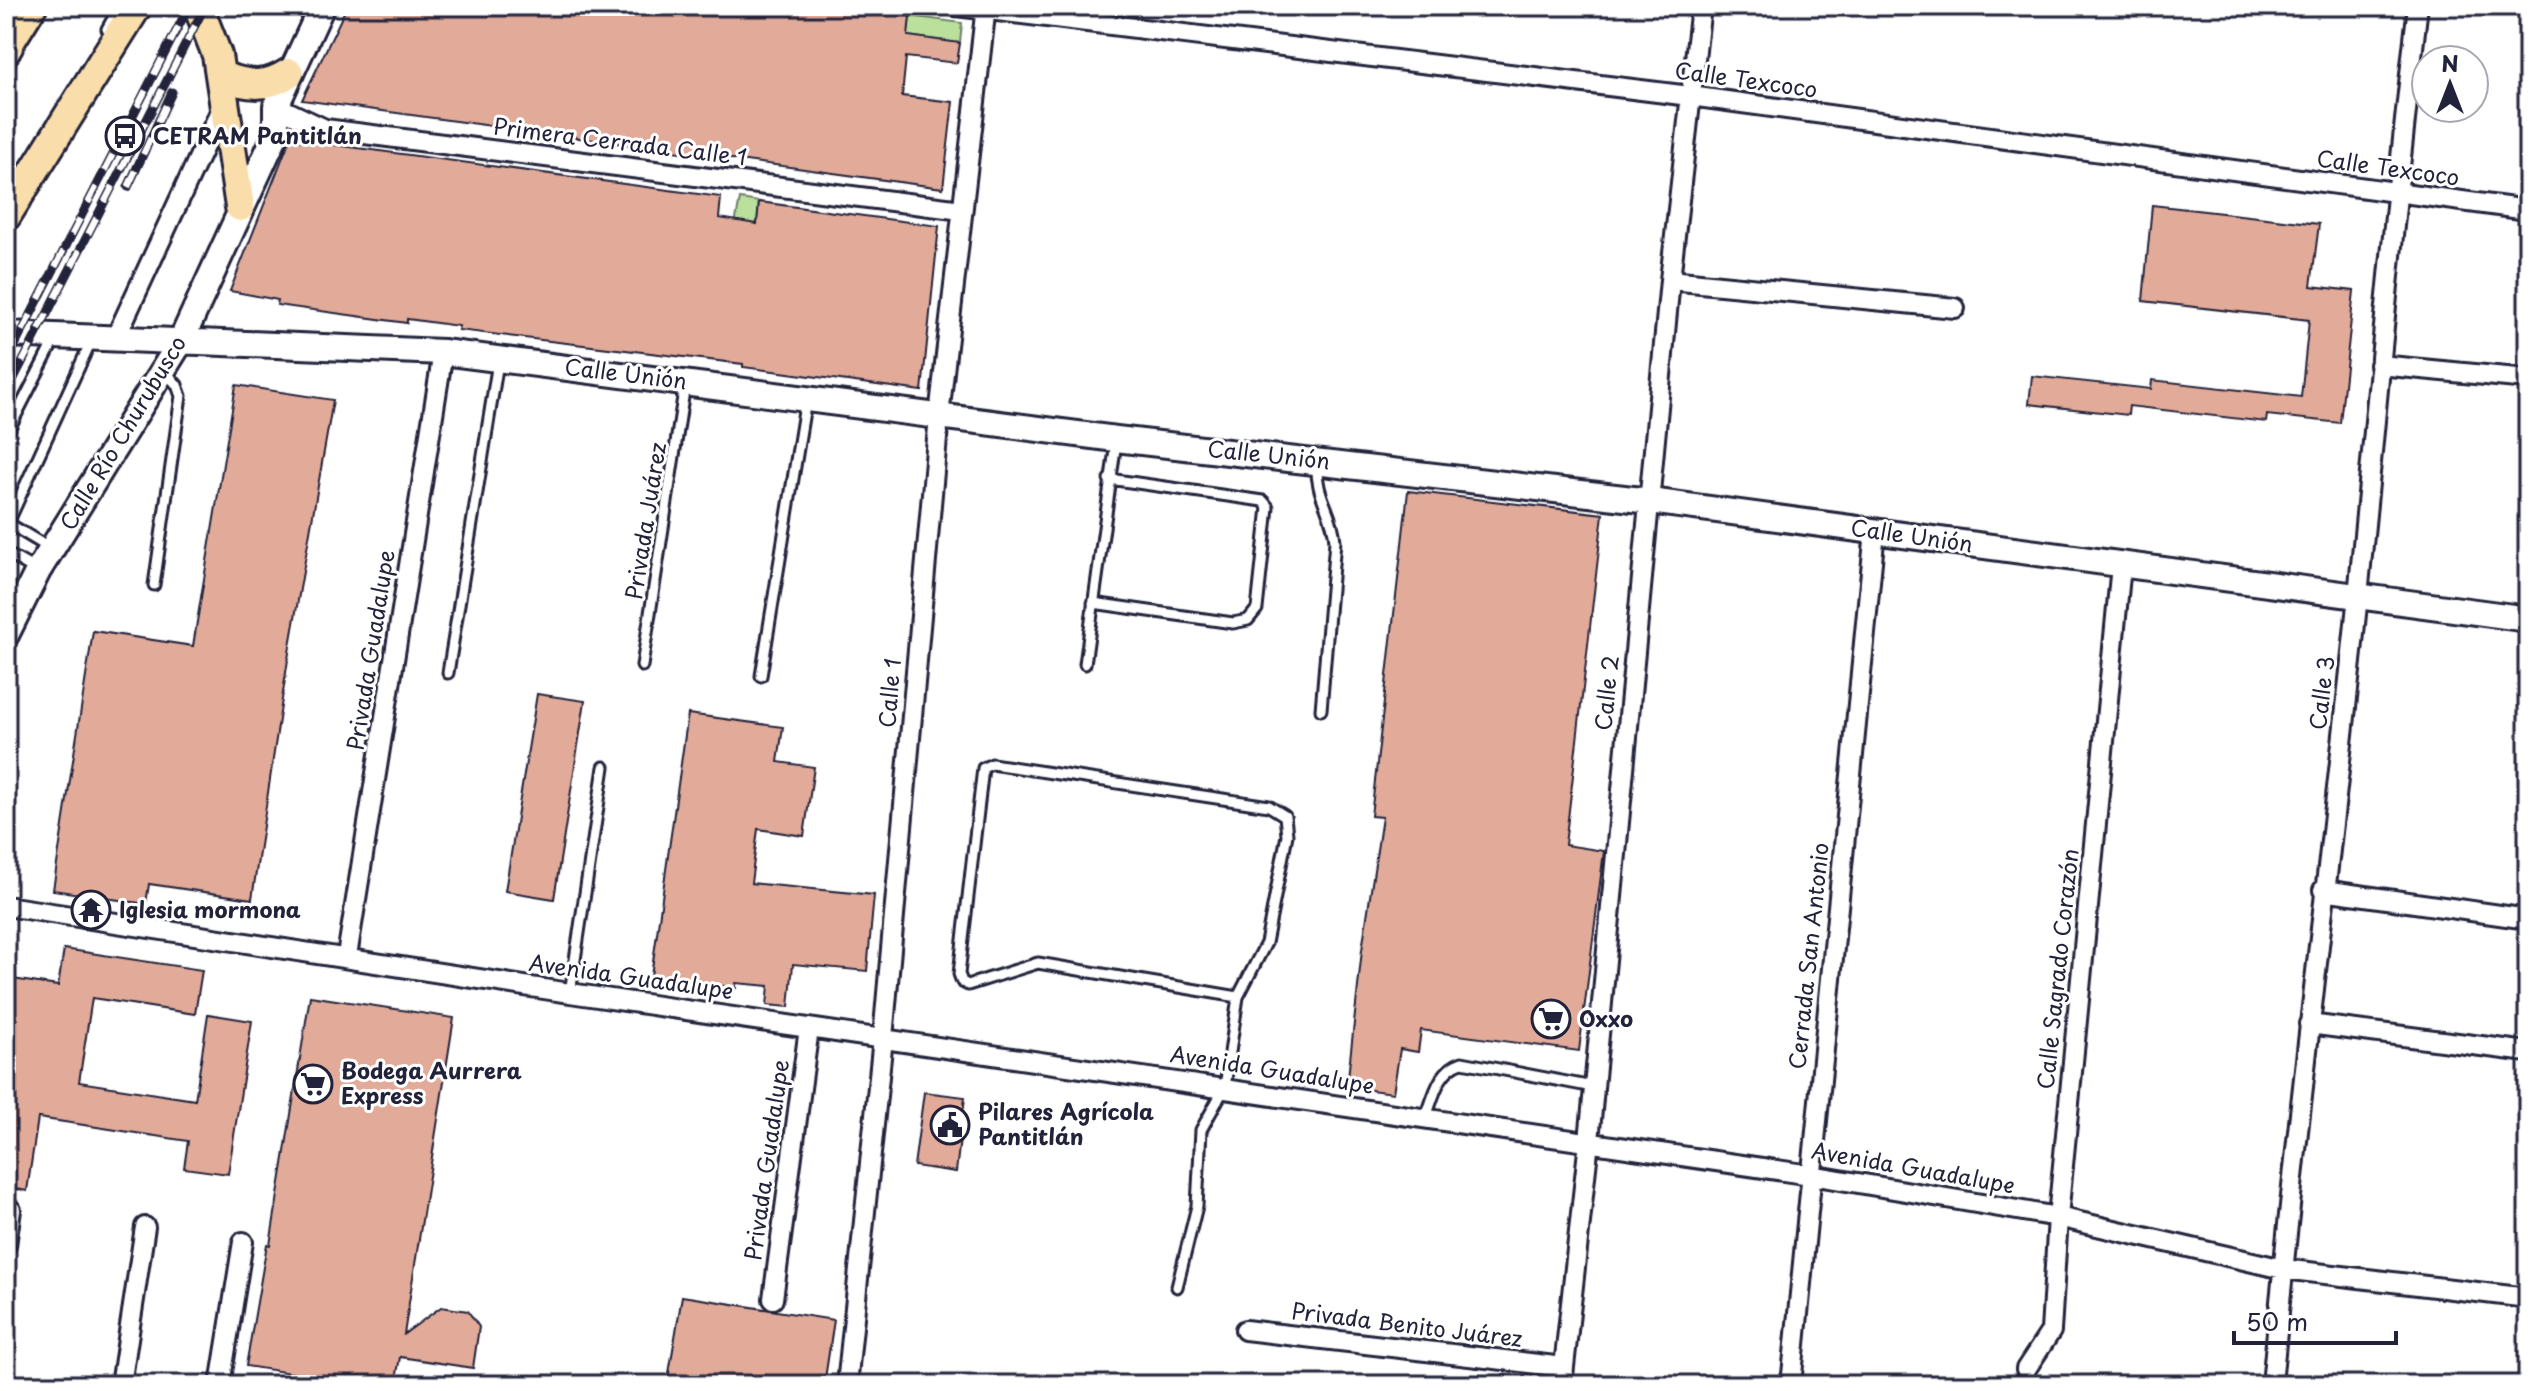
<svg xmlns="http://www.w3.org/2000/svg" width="2534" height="1391" font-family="'Playpen Sans',sans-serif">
<rect width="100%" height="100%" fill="#fff"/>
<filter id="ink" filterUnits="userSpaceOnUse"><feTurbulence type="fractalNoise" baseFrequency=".0125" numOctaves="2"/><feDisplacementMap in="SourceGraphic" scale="16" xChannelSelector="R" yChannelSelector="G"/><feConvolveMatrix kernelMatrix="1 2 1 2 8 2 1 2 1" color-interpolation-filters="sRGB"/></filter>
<g filter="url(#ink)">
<path fill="#bae09b" stroke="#6e816b" stroke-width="2" d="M910,16L962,23L960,43L908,36Z
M740,199L759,202L751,283L724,279Z"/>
<path fill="#e2ab99" stroke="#22223b" stroke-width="2" d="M347,6H831L910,16L908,36L960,43L957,63L906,57L902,96L953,102L943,188L302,100Z
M290,139L721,197L719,218L757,224L759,202L939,226L922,391L743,367V364L458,330L459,326L407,319V323L277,305L278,300L230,291Z
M2152,205L2319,224L2311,286L2354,291L2340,423L2267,415L2266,422L2129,406L2128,415L2029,404L2032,376L2151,389L2152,380L2301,397L2309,320L2143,301Z
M236,385L333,400L290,646L252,899L149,884L146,904L53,890L93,631L193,646Z
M1408,491L1603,514L1565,845L1604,851L1579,1051L1421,1030L1418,1052L1400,1049L1393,1093L1347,1087L1362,950L1382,817L1371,816Z
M537,694L585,701L554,899L505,891Z
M688,714L783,727L778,762L814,767L804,836L758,829L751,883L874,895L867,971L793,964L789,1007L767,1005L769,986L736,983V988L651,976Z
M64,949L202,970L195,1014L92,998L79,1082L195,1100L208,1014L252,1021L228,1174L184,1168L188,1141L38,1118L27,1191L6,1187V978L58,986Z
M310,996L454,1018L404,1334L441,1307L468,1311L479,1327L473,1368L400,1357L395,1385H296L297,1374L246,1366L267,1244L270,1245Z
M924,1092L965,1097L956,1172L914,1166Z
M682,1296L834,1320L824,1385H667Z"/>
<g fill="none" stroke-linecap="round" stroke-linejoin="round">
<g stroke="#22223b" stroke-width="15">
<path id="lane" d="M107,29L120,6
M6,68L17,50
M6,435L56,337
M1317,463C1315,497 1333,511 1335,541L1321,710
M6,522L51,549
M8,523L92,339
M6,553L38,571
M154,585L181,396L177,385L165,371
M1093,603L1233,623L1248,620L1257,609L1268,507L1263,501L1109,479
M1085,664L1116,442
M642,666L685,384
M448,673L498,362
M761,676L806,399
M570,993L604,767
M1426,1117C1434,1096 1438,1070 1462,1062L1593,1087
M1177,1287L1197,1206L1201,1130L1225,1087L1238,997L1266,943L1287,835L1285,816L1269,806L992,764L983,768L959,974L962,982L968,985L1038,963L1238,997"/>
</g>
<g stroke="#22223b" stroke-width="24">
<path id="street" d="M956,6L1690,96L2528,210
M276,106L325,129L962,210
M1670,280L1955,308
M116,337L224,103
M2379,365L2528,379
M2323,890L2528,919
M6,906L570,993L1811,1175L2058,1217L2283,1269L2528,1298
M347,956L443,352
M2309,1024L2528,1052
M6,1245L11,1210
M773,1299L809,1028
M1245,1330L1564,1367
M2026,1369L2051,1331L2058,1217L2121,565
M121,1385L145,1227
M220,1385L243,1242
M847,1385L883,1038L939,416L986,6
M1562,1385L1589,1141L1670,280L1701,6
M1791,1385L1875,531
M2272,1385C2296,1121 2331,859 2358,595C2378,399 2394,202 2418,6"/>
</g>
<g stroke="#22223b" stroke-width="30">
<path id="secondary" d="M6,334L443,352L1116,439L1650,501L2528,619
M6,635L38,571L181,341L276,134V106L322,6"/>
</g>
<g stroke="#22223b" stroke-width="34">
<path id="primary" d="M198,6L217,55L240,207
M6,48L32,6
M221,76C247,85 265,89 289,73
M6,216L137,6"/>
</g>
<use href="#lane" stroke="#fff" stroke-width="9"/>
<use href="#street" stroke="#fff" stroke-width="18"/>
<use href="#secondary" stroke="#fff" stroke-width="24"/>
<use href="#primary" stroke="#f9deab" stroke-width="28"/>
<g stroke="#22223b" stroke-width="9">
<path id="rail" d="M128,187L172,92
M6,363L189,6
M6,394L205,6"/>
</g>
<use href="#rail" stroke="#fff" stroke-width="6" stroke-dasharray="18" stroke-linecap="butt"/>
</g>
</g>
<defs>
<g id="bus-ring" transform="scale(2)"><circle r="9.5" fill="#fff" stroke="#22223b" stroke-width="1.5"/><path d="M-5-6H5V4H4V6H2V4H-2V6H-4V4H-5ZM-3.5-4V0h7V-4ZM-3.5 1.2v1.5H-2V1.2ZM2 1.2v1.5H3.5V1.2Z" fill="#22223b"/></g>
<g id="temple-ring" transform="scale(2)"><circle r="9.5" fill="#fff" stroke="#22223b" stroke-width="1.5"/><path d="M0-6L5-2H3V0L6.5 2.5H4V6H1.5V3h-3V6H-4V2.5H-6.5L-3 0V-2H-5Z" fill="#22223b"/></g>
<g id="supermarket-ring" transform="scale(2)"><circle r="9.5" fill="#fff" stroke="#22223b" stroke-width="1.5"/><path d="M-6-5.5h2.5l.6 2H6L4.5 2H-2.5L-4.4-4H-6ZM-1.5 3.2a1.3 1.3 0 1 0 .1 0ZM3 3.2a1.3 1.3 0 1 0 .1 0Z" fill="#22223b"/></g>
<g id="civic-ring" transform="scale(2)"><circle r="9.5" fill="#fff" stroke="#22223b" stroke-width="1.5"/><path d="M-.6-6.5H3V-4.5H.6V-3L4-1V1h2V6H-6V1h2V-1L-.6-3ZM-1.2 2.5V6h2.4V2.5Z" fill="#22223b"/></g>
</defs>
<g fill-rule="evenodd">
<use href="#bus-ring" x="125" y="136"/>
<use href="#temple-ring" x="91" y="910"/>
<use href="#supermarket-ring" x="1551" y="1019"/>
<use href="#supermarket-ring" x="313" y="1084"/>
<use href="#civic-ring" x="950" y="1125"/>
</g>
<g text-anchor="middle" stroke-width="6" stroke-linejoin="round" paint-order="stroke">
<g font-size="22" fill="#22223b" stroke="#fff">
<text transform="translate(1746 80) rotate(8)" y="8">Calle Texcoco</text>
<text transform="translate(620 142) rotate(7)" y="8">Primera Cerrada Calle 1</text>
<text transform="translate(2388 168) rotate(8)" y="8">Calle Texcoco</text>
<text transform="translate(626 374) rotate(7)" y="8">Calle Unión</text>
<text transform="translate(123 433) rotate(-59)" y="8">Calle Río Churubusco</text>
<text transform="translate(1269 455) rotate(6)" y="8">Calle Unión</text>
<text transform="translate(646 521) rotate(-81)" y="8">Privada Juárez</text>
<text transform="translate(1912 536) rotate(8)" y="8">Calle Unión</text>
<text transform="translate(371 650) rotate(-81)" y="8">Privada Guadalupe</text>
<text transform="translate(890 693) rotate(-85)" y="8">Calle 1</text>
<text transform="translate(1607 693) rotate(-84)" y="8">Calle 2</text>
<text transform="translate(2322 693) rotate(-83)" y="8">Calle 3</text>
<text transform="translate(1809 956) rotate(-84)" y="8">Cerrada San Antonio</text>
<text transform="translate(2058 969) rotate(-84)" y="8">Calle Sagrado Corazón</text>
<text transform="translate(631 977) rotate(8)" y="8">Avenida Guadalupe</text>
<text transform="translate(1272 1070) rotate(9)" y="8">Avenida Guadalupe</text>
<text transform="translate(767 1160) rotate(-82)" y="8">Privada Guadalupe</text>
<text transform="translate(1913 1168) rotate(10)" y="8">Avenida Guadalupe</text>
<text transform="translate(1407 1325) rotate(7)" y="8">Privada Benito Juárez</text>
</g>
<g font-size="22" font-weight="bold" fill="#22223b" stroke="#fff" text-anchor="start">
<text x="153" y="144">CETRAM Pantitlán</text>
<text x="119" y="918">Iglesia mormona</text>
<text x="1579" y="1027">Oxxo</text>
<text x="341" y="1079">Bodega Aurrera<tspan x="341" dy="25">Express</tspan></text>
<text x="978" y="1120">Pilares Agrícola<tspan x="978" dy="25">Pantitlán</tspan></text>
</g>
</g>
<rect width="2534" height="1391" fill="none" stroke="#fff" stroke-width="32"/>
<rect x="16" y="16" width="2502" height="1359" fill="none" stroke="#22223b" stroke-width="3" filter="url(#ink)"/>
<g transform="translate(2450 84)"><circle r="38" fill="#ffffff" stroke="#a7a7b1" stroke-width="2"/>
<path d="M0-6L14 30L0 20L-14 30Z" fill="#22223b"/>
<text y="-12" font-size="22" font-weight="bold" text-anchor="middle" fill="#22223b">N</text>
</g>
<path d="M2234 1331v12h162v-12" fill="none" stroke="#22223b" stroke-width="4"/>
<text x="2246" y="1331" font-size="24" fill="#22223b" stroke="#ffffff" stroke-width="6" paint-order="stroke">50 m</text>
</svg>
